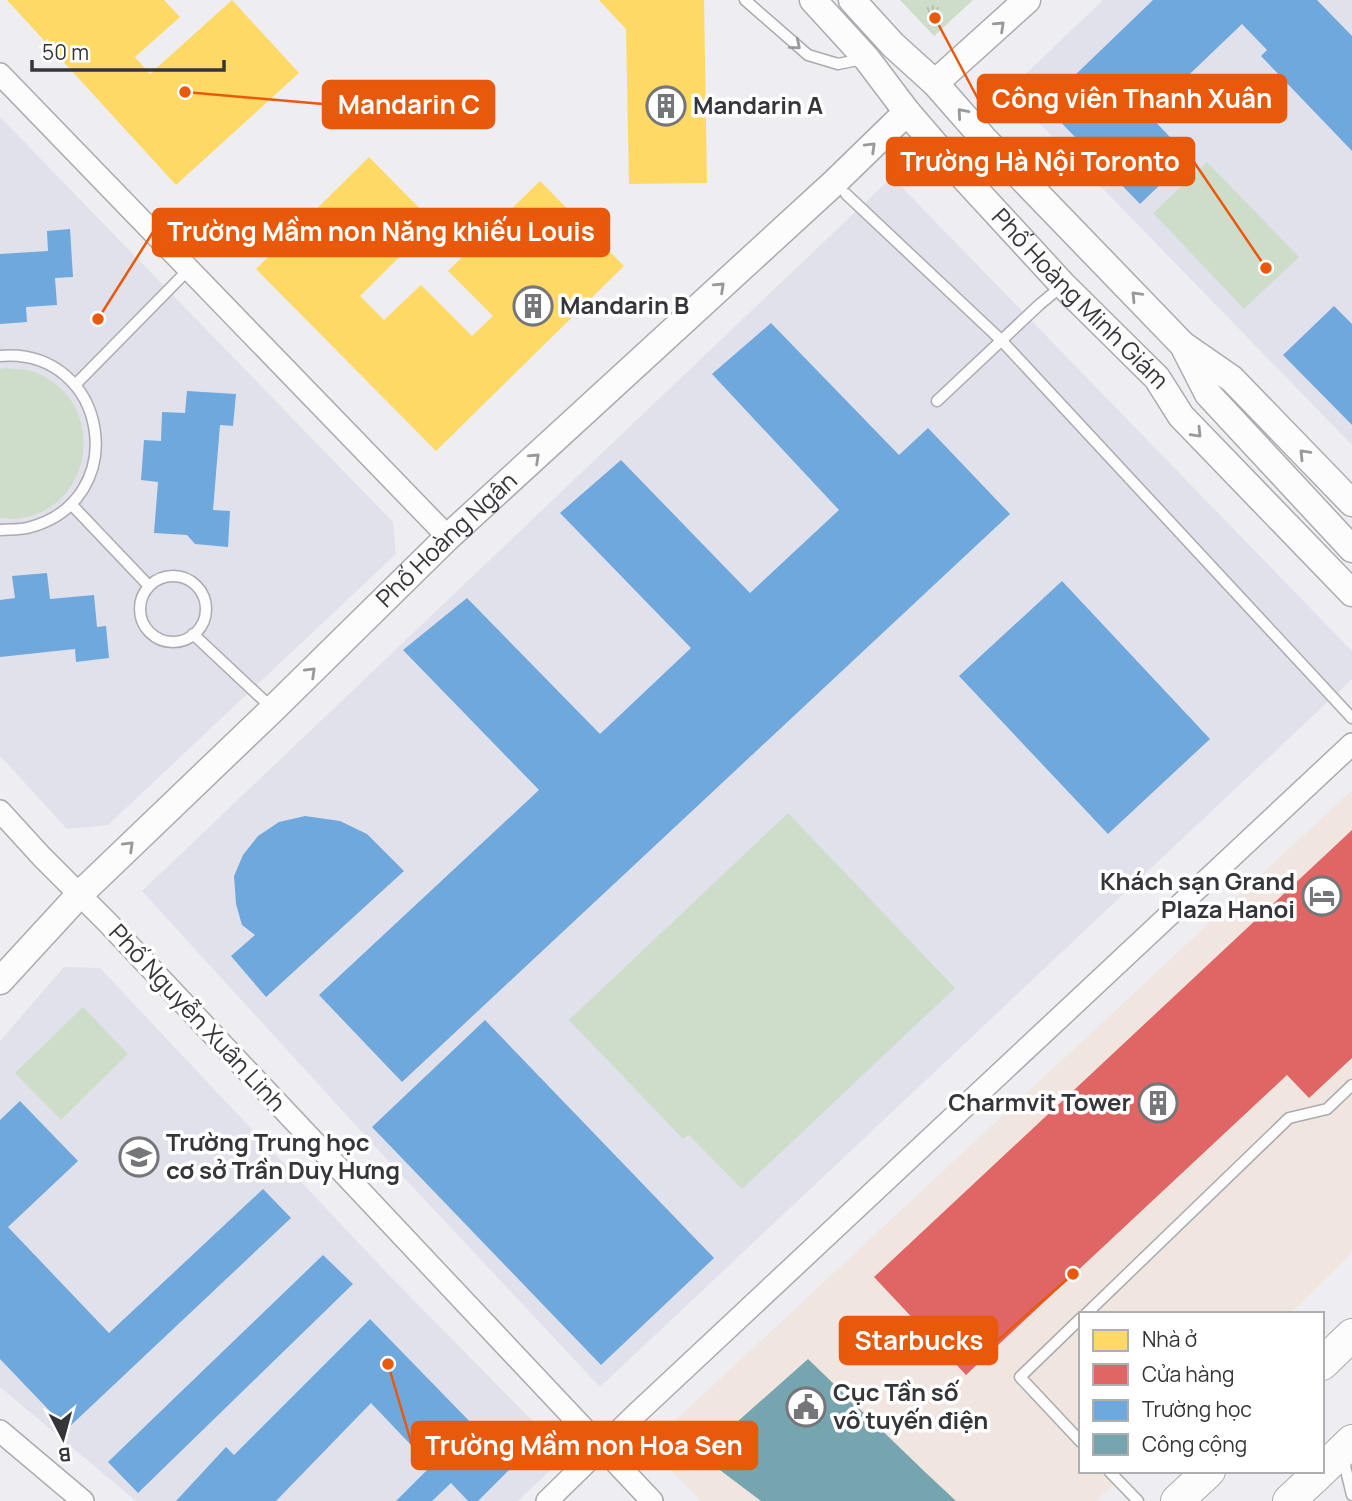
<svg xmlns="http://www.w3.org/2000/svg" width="1352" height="1501" font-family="Manrope,sans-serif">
<defs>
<pattern id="park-tufts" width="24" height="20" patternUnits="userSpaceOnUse" patternTransform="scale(1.75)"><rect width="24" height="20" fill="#ceddca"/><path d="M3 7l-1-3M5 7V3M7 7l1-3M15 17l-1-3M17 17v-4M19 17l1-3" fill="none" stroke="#b2beae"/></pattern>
</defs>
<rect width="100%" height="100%" fill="#ededf2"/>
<path fill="#f0e5df" d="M1352,790V1253L1290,1314H1081V1471H1127L1096,1501H701L663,1462L665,1430Z"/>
<path fill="#e1e1ec" d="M1103,0H1352V445L1008,91Z
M0,117L393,522L396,554L108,825L67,829L0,756Z
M892,177L1352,651V679L600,1387L381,1153L142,891Z
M64,967L100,968L387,1273L566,1455L518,1501H136L0,1387V1041Z"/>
<path fill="#ceddca" d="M1207,162L1299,257L1244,309L1153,213Z
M5,368C13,369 23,369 32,371C109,398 97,510 16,519C11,519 5,518 0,518V369Z
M788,813L955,988L742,1189L689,1135L683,1139L569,1020Z
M83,1007L128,1054L61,1120L15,1073Z"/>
<path fill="url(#park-tufts)" d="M900,0H973L934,36Z"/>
<path fill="#ffd966" d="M7,0H164L180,17L135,57L150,74L232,0L299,73L176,185Z
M599,0H704L707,183L629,184L626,29Z
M369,157L434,223L360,296L384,320L421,285L472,336L493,316L448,271L540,181L624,266L436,451L256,269Z"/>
<path fill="#e06666" d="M1352,830V1058L1309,1098L1287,1075L966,1375L874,1277Z"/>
<path fill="#6fa8dc" d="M1153,0H1317L1352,36V151L1261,56L1267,50L1242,24L1148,114L1189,157L1140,204L1044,105Z
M70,229L73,277L55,278L57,305L26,307L27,322L0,324V254L48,251L47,231Z
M1334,306L1352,324V425L1283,355Z
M771,323L899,455L928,428L1010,514L402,1082L319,995L539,790L403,650L467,598L600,734L691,648L560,513L621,460L750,593L839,510L712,374Z
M187,391L236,394L233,426L220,425L213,510L230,511L228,547L195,544L187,535L154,533L158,482L141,480L144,440L161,441L162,412L185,413Z
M47,573L50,599L94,595L97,627L106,626L109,658L76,662L75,649L0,657V600L15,598L12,576Z
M1062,581L1210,739L1108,834L959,676Z
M305,816L340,821L367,834L404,871L266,997L231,956L255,935L242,925L236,904L234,876L243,855L258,836L279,822Z
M485,1020L714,1258L601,1365L372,1127Z
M20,1101L78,1161L8,1227L109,1333L263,1189L291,1218L67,1429L0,1359V1120Z
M323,1255L353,1284L138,1493L108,1462Z
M370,1319L513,1466L478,1501H468L451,1483L432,1501H396L431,1466L371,1403L276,1501H176L226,1447L234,1455Z"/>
<path fill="#76a5af" d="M808,1359L925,1472L956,1501H761L700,1455Z"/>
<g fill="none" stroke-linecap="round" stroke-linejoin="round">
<g stroke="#ababaf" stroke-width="13">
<path id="service" d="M745,0L808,55L838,64L863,59
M846,194L1001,340L1352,718
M0,356C109,347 134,502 27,528C18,530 9,529 0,530
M75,385L189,269
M937,401L1039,305L1063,285
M71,504L149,586
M140 609a33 33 0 1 1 66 0a33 33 0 1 1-66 0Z
M193,634L273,709
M1086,1314L1289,1118L1327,1109L1352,1085
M1081,1318L1020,1377L1081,1442
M1343,1458L1352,1495
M1109,1471L1138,1501"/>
</g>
<g stroke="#ababaf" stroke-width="24">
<path id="minor" d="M0,74L448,537
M0,811L42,857L108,923L652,1501
M0,1431L83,1501
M547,1501L634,1416L1352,744"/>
</g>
<g stroke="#ababaf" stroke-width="29">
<g id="tertiary">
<path id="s1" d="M813,0L867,59L907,112L957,170L1063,285L1157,378L1181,416L1352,593"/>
<path d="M852,0L893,45L935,83L985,140L1183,345L1232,379L1352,503"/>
<path d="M935,83L1027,0"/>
<path d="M1185,349L1208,394L1352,549"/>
<path id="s2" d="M0,981L80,894L273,709L448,537L835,182L907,112"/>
</g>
</g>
<g stroke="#ababaf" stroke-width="34">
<path id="primary" d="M1322,1364L1352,1335
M1322,1470L1352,1441
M1177,1501L1209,1471
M1289,1501L1321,1471"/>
</g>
<use href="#service" stroke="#fcfcfd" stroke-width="10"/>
<use href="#minor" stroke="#fcfcfd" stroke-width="21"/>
<use href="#tertiary" stroke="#fcfcfd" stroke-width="26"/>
<use href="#primary" stroke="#fcfcfd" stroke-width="32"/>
</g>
<defs><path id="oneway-chevron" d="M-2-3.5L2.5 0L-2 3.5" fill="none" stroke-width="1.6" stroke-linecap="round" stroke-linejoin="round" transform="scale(1.75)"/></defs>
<g stroke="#98999b">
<use href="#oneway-chevron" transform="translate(1000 26) rotate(-43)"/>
<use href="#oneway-chevron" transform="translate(796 45) rotate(40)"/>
<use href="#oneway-chevron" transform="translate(962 113) rotate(-131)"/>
<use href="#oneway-chevron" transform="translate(871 147) rotate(-44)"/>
<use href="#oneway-chevron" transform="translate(720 287) rotate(-43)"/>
<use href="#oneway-chevron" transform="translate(1136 296) rotate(-134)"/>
<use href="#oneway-chevron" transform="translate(1197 433) rotate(46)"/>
<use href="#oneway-chevron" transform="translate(1304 454) rotate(-134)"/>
<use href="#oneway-chevron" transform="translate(535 458) rotate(-43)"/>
<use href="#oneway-chevron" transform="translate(311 672) rotate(-44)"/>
<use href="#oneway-chevron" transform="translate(129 846) rotate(-44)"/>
</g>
<defs>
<g id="building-ring" transform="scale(2.0125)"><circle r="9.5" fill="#fff" stroke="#75767a" stroke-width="1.5"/><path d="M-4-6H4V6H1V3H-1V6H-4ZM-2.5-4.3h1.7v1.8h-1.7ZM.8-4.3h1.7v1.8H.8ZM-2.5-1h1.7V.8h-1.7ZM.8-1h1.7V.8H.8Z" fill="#75767a"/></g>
<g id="hotel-ring" transform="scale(2.0125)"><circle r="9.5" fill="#fff" stroke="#75767a" stroke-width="1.5"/><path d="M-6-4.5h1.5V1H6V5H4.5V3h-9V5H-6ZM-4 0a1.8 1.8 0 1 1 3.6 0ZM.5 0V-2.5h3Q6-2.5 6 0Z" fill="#75767a"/></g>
<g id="school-ring" transform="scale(2.0125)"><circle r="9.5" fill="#fff" stroke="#75767a" stroke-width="1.5"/><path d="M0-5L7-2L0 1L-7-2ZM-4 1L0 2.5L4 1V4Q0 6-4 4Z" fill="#75767a"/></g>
<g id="civic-ring" transform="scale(2.0125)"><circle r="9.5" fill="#fff" stroke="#75767a" stroke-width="1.5"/><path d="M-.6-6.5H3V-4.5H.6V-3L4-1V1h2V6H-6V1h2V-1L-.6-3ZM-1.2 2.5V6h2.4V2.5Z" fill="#75767a"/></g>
</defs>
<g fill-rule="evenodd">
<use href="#building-ring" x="666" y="106"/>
<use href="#building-ring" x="533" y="306"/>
<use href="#hotel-ring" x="1322" y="896"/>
<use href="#building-ring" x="1158" y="1103"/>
<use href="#school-ring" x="139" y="1157"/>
<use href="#civic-ring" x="806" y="1407"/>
</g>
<g text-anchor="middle" stroke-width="7" stroke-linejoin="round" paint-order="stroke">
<g font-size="24" font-weight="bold" fill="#353639" stroke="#fff" text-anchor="start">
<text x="693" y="114">Mandarin A</text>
<text x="560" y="314">Mandarin B</text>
<text x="1295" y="890" text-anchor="end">Khách sạn Grand<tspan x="1295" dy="28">Plaza Hanoi</tspan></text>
<text x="1131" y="1111" text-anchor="end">Charmvit Tower</text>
<text x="166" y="1151">Trường Trung học<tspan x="166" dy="28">cơ sở Trần Duy Hưng</tspan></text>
<text x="833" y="1401">Cục Tần số<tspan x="833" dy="28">vô tuyến điện</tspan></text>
</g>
<g font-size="24" fill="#353639" stroke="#fff">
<text dy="8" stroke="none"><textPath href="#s1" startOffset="401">Phố Hoàng Minh Giám</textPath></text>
<text dy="8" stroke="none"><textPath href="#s2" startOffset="628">Phố Hoàng Ngân</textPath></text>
<text transform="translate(197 1018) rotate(47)" y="8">Phố Nguyễn Xuân Linh</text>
</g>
</g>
<path fill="none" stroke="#e8590c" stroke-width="2.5" d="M935 18L978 99M185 92L323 104M1266 268L1194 162M98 319L153 232M1073 1274L997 1341M388 1364L412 1445"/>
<g fill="#e8590c" stroke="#fff" stroke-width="2.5">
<circle cx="935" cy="18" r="7"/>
<circle cx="185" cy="92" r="7"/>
<circle cx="1266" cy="268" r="7"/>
<circle cx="98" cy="319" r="7"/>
<circle cx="1073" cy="1274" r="7"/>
<circle cx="388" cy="1364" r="7"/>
</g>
<g fill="#e8590c" stroke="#e8590c" stroke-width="2.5">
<rect x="978" y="75" width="308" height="47" rx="7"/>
<rect x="323" y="81" width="171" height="47" rx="7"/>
<rect x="887" y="138" width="307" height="47" rx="7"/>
<rect x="153" y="209" width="456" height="47" rx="7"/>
<rect x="840" y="1317" width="157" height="47" rx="7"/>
<rect x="412" y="1422" width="345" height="47" rx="7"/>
</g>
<g font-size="26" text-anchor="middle" font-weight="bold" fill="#fff">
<text x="1132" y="108">Công viên Thanh Xuân</text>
<text x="409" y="114">Mandarin C</text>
<text x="1040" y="171">Trường Hà Nội Toronto</text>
<text x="381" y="241">Trường Mầm non Năng khiếu Louis</text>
<text x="919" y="1350">Starbucks</text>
<text x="584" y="1455">Trường Mầm non Hoa Sen</text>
</g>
<rect x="1079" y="1312" width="245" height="161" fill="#ffffff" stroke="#aeafb0" stroke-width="2"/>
<rect x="1093" y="1330" width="35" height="21" fill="#ffd966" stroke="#aeafb0" stroke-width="2"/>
<text x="1142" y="1347" font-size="21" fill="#353639">Nhà ở</text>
<rect x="1093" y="1364" width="35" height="21" fill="#e06666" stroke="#aeafb0" stroke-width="2"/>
<text x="1142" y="1382" font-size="21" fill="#353639">Cửa hàng</text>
<rect x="1093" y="1400" width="35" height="21" fill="#6fa8dc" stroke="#aeafb0" stroke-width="2"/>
<text x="1142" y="1417" font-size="21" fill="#353639">Trường học</text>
<rect x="1093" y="1434" width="35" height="21" fill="#76a5af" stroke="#aeafb0" stroke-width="2"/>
<text x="1142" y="1452" font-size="21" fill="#353639">Công cộng</text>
<g transform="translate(63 1438) rotate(174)" stroke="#ffffff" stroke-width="5" paint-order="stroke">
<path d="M0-5L12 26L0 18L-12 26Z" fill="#353639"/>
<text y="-10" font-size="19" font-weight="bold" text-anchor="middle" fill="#353639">B</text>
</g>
<path d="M32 60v10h192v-10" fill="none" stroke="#353639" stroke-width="3.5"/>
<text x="42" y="60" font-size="21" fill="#353639" stroke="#ffffff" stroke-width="5" paint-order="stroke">50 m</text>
</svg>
